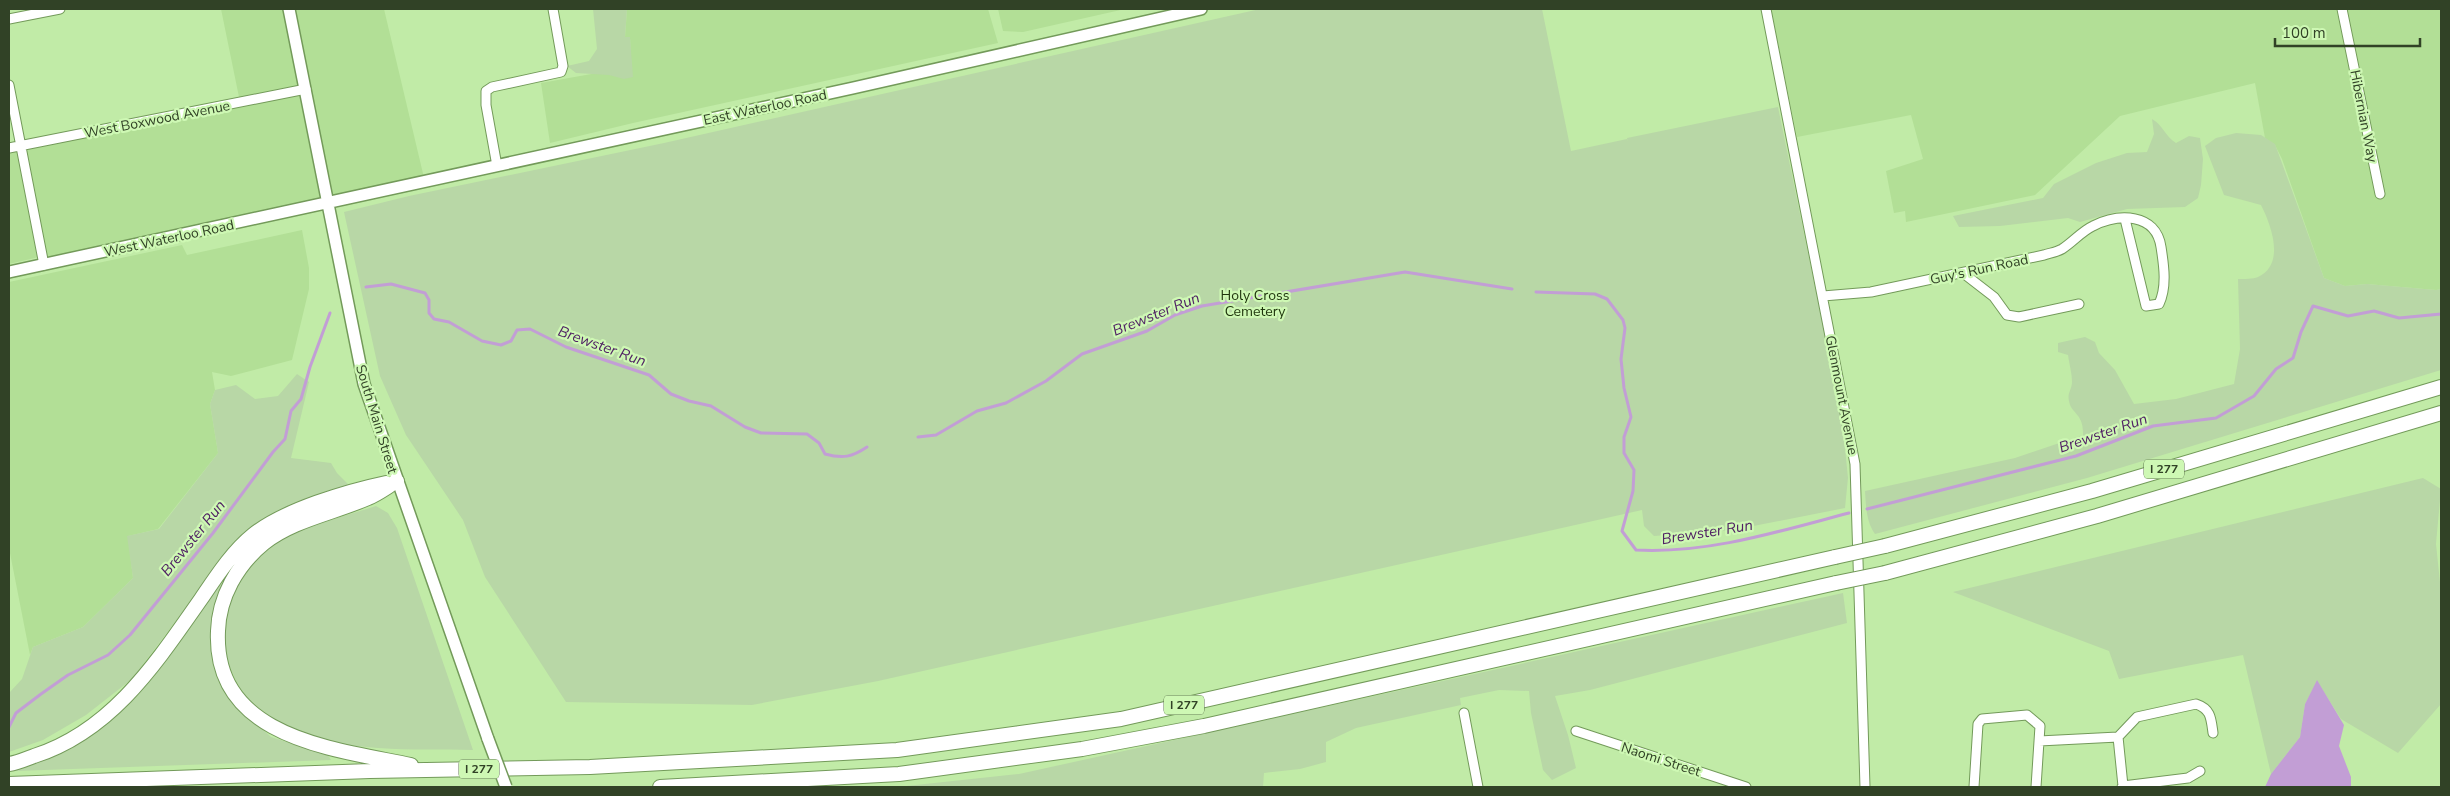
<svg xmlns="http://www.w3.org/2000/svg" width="2450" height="796" font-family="'Nunito Sans',sans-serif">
<rect width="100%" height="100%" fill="#c1eba7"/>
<path fill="#b2df96" d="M221,9H384L425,182L44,265L20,146L240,102Z
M627,9H988L998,43L633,123L550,143L541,83L608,71L632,77L630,38L625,37Z
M998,9H1125L1023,32L1003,31Z
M1771,9H2441V289L2436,290L2367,284L2345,286L2324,278L2282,159L2275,145L2265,138L2255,83L2120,116L2035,195L1906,222L1905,211L1894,213L1886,171L1923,159L1911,115L1797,137Z
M17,149L39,257L9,264V150Z
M302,230L309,268V289L292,360L231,376L212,372L215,390L210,404L218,453L158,529L128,536L133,578L83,627L33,647L30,655L9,548V282L182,245L187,255Z"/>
<path fill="#b8d7a6" d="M593,9H627L625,37H630L633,77L624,79L609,75L576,73L567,66L589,61L597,49Z
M1260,9H1542L1571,151L1627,139L1628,142L1627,138L1778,107L1842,418L1848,478L1845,508L1733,530L1654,536L1644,526L1642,510L878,681L752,705L566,702L485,577L463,520L406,435L380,376L344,212L409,196L664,143Z
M2152,119C2163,125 2165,136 2176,143L2189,136L2200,138L2203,159L2201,185L2198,198L2185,207L2127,209L2080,222L2068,218L2000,226L1959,227L1953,216L2043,198L2054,184L2096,163L2127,153L2147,152L2154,134Z
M2236,133L2261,135L2275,144L2324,278L2345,286L2367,284L2436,290L2441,289V370L2087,478L1875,534C1866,521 1866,506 1865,491L2015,458L2083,435C2084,413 2071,414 2069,401C2067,393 2072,389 2072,382C2072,373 2069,363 2068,355L2058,352V343L2085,337L2095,342L2099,353L2115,370L2134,404L2176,399L2234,384L2240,349L2238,279C2244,279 2253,279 2258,277C2286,264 2271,225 2261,205L2224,195L2205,146L2216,138Z
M297,374L309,382L291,458L331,463L337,473L348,484L337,491L241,535L132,679L86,715L43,740L9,752V693L22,679L33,647L83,627L133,578L127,536L159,529L218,453L210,404L215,390L236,385L255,399L278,396Z
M2423,478L2441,489L2436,544L2441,592V704L2398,753L2341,719L2317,681L2305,704L2300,737L2271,774L2243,655L2119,679L2109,651L1953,592Z
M376,506L388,513L397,528L473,750C412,749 344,753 286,728C211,695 201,586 273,544C304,526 342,517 376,506Z
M229,575L218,595L213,610L210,646L221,686L234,703L271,737L328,755L331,760L16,771L17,766L88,736L114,718L137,696L207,600Z
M1843,593L1847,623L1590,690L1555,696L1568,735L1576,768L1552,780L1543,770L1531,713L1529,691L1499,690L1460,698L1461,705L1356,728L1326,742V762L1300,769L1264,773L1263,787H897L1019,774Z"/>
<path fill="#c29ed5" d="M2317,680L2344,725L2339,746L2351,777V787H2265L2271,774L2300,737L2305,704Z"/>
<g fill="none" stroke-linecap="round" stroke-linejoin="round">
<path stroke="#c29ed5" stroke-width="3" d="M366,287L391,284L425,293L429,300V313L434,319L449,322L482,341L501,345L511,341L517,330L530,329L566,347L649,375L671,394L689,401L711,406L745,427L761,433L807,434L819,443L825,454C843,459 852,457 867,447
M1536,292L1595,294L1607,299L1623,320L1625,328L1621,359L1624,388L1631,417L1624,437V453L1634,470L1633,491L1622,531L1636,550C1708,554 1780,531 1849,513
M918,437L936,435L977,411L1006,403L1046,381L1082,354L1147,331L1175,315L1202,306L1405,272L1512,289
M1867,509L2076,456L2153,426L2216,418L2254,396L2276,369L2293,358L2301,332L2313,306L2348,316L2374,311L2399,318L2441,314
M9,727L16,713L41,694L68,675L108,655L130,635L213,533L273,452L285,439L291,411L301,399L310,367L330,313"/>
<g stroke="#739a5a" stroke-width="11">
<path id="minor" d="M1766,9L1855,464L1865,787
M2342,9L2380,194
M9,19L60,9
M9,85L44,265
M9,148L306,89
M497,166L486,105V91L492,87L561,72L563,66L553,9
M1963,273L1994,297L2007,315L2019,317L2079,304
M1823,296L1871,292L2044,255C2050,253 2057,252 2062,249C2073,242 2082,231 2093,226C2119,213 2156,213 2161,247C2164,266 2167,287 2159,304L2146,306L2125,219
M1464,713L1478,787
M1576,731L1746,787
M2118,737L2123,786L2122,787
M2039,741L2118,737L2137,717L2196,704C2211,709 2211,718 2213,733
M2123,786L2188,778L2200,771
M1974,787L1978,724L1982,719L2027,715L2040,726L2036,787"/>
</g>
<g stroke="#739a5a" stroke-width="14">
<path id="major" d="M289,9L364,384L488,739
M9,272L853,88L1201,9"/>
</g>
<g stroke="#739a5a" stroke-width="16">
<path id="highway" d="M397,481C387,487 378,494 368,498C334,513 293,520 264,543C237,565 219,597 218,631C213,738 334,749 411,765
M1885,546L2092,491L2441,387
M1885,573L2097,516L2441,413
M9,764C17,763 26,759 34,756C112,731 156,663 201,599C216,577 232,552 253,535C284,510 348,491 386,483
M9,784L370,771L590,767L897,750L1121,719L1835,557
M660,787L899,774L1082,749L1204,726L1836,583"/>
</g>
<use href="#minor" stroke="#fff" stroke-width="9"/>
<use href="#major" stroke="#fff" stroke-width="11"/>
<use href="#highway" stroke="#fff" stroke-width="14"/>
<g stroke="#739a5a" stroke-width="14" stroke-linecap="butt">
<path id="major-bridge" d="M488,739L506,787"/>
</g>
<g stroke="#739a5a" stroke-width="16" stroke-linecap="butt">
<path id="highway-bridge" d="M1835,557L1885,546
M1836,583L1885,573"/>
</g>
<use href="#major-bridge" stroke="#fff" stroke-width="11"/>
<use href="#highway-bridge" stroke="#fff" stroke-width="14"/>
</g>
<g text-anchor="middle" stroke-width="4.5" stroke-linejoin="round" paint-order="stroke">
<g fill="#cef8b4" stroke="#607951" stroke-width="1">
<rect x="2144" y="459.5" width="40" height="19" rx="4"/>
<rect x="1164" y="695.5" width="40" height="19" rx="4"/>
<rect x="459" y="759.5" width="40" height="19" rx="4"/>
</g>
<g font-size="12" font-weight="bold" fill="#314226">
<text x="2164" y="473">I 277</text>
<text x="1184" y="709">I 277</text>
<text x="479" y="773">I 277</text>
</g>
<g font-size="14" fill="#314226" stroke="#cef8b4">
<text transform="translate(765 107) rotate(-12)" y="5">East Waterloo Road</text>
<text transform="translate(2364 116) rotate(79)" y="5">Hibernian Way</text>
<text transform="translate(157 119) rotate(-11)" y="5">West Boxwood Avenue</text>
<text transform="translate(169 238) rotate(-12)" y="5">West Waterloo Road</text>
<text transform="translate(1979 269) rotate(-12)" y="5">Guy's Run Road</text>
<text transform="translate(1842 395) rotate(79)" y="5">Glenmount Avenue</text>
<text transform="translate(377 419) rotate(73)" y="5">South Main Street</text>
<text transform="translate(1661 759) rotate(18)" y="5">Naomi Street</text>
</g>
<g font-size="14" fill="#1e340c" stroke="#cef8b4">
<text x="1255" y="300">Holy Cross<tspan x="1255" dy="16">Cemetery</tspan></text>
</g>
<g font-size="15" font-style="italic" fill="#502264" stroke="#cef8b4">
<text transform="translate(1156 314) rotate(-22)" y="5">Brewster Run</text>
<text transform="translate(602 346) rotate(20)" y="5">Brewster Run</text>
<text transform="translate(2103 433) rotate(-19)" y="5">Brewster Run</text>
<text transform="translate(1707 532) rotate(-9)" y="5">Brewster Run</text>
<text transform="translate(193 538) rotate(-51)" y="5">Brewster Run</text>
</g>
</g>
<rect width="2450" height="796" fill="none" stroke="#314226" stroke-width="20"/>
<path d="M2275 38v8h145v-8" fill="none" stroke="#314226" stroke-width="2.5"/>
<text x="2282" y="38" font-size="15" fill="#314226" stroke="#cef8b4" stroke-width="4" paint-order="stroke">100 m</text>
</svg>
